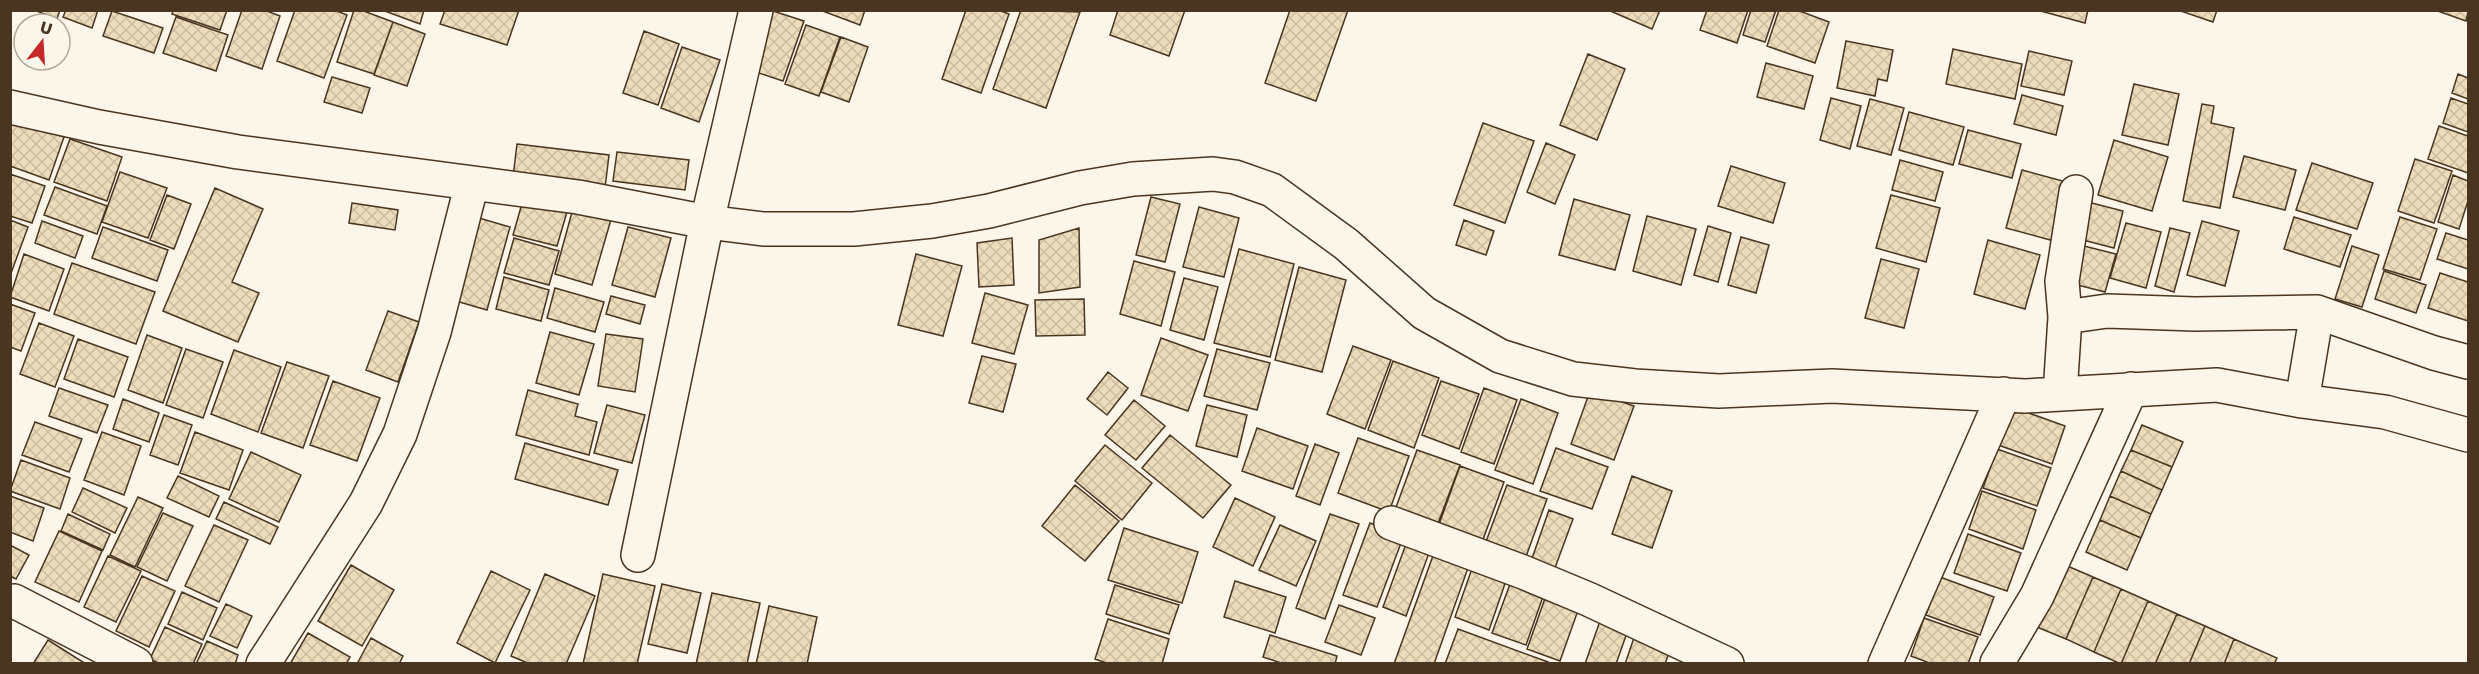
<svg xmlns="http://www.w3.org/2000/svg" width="2479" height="674" font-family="'Golos Text',sans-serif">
<defs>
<pattern id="building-cross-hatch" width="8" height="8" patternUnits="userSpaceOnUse" patternTransform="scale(1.5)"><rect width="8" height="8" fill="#ecdcbc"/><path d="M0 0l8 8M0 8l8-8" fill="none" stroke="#ccbda1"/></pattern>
</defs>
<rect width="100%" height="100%" fill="#fbf6e9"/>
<path fill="url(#building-cross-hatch)" stroke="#4a3520" stroke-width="1.5" d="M34,10H60L57,19Z
M66,10H98L92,28L63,17Z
M173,10H227L220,30L172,14Z
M242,10H264L280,16L262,69L226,56Z
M295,10H334L347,15L324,78L277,61Z
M354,10H361L393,22L374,74L337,62Z
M382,10H424L420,24Z
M445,10H519L507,45L440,24Z
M770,10L804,21L783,81L750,70Z
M820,10H865L860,25Z
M966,10H998L1009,14L981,93L942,79Z
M1021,10L1080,12L1046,108L993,89Z
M1118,10H1185L1169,56L1110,35Z
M1290,10H1348L1316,101L1265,83Z
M1608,10H1660L1652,29Z
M1707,10H1748L1737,43L1700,30Z
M1751,10H1776L1765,42L1743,35Z
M1779,10H1797L1829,22L1815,63L1767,46Z
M2037,10H2088L2085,23Z
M2178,10H2217L2213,22Z
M2435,10H2468V12L2466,21Z
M112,11L163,28L154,53L103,36Z
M176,17L228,35L216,71L163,53Z
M393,22L425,34L407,86L374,75Z
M806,25L840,37L819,96L785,84Z
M644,31L679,44L658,105L623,93Z
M841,37L868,47L849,102L821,92Z
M1846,41L1893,50L1887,81L1878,79L1875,96L1837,88Z
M682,47L720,60L699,122L661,108Z
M1953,49L2022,64L2015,99L1946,84Z
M2029,51L2072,61L2064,95L2021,86Z
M1588,54L1625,69L1597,140L1560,125Z
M1766,63L1813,76L1804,109L1757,97Z
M2458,74L2468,78V99L2452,93Z
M332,77L370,88L362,113L324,102Z
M2134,84L2179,94L2168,145L2122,135Z
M2022,95L2063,106L2056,135L2014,124Z
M1831,98L1861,106L1850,149L1820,140Z
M2451,98L2468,104V132L2443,123Z
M1870,99L1904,108L1891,155L1857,146Z
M2202,104L2214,106L2211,123L2234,128L2220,208L2183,201Z
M1909,112L1964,127L1953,165L1899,150Z
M10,118L64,137L49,180L10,166Z
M1483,123L1534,141L1505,223L1454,205Z
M2439,126L2468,136V173L2428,159Z
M1968,130L2021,144L2012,178L1959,164Z
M70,139L122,157L107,201L54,182Z
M2114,140L2168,157L2152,211L2098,195Z
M1546,143L1575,155L1555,204L1527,192Z
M517,144L609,155L605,188L513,177Z
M617,152L689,160L685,190L613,181Z
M2244,156L2296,170L2285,210L2233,197Z
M2415,159L2452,171L2434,223L2398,211Z
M1900,160L1943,172L1935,201L1892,190Z
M2312,163L2373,183L2357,229L2296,210Z
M1731,166L1785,183L1773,223L1718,206Z
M2022,170L2070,183L2054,241L2006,228Z
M120,172L167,188L148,238L102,222Z
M10,174L45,186L32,223L10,216Z
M2453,175L2468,181V201L2459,229L2438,222Z
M55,187L107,206L97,234L44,215Z
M215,188L263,209L232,282L259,293L238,342L163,311Z
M525,193L569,205L557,246L513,235Z
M167,195L191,204L174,249L150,240Z
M1891,195L1940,208L1926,262L1876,248Z
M1151,197L1180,204L1165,262L1136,255Z
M1574,199L1630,215L1615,270L1559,255Z
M2088,202L2123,211L2114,248L2079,239Z
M352,203L398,210L395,230L349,223Z
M574,205L612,216L592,285L555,274Z
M1199,207L1239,218L1224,277L1183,267Z
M472,216L510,227L487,310L449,299Z
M1647,216L1696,229L1681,285L1633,271Z
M2294,217L2351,235L2340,267L2284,249Z
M2400,217L2437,229L2420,280L2383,269Z
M10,220L28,227L10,276Z
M1464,220L1494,231L1486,255L1456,245Z
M42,221L83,236L75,258L35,243Z
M2202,221L2239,231L2225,286L2187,275Z
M2126,223L2161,232L2146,288L2110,278Z
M1708,226L1731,233L1718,282L1694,275Z
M103,227L168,250L157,281L92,258Z
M628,227L671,238L655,297L612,285Z
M1079,228L1080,287L1039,293V240Z
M2170,228L2190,233L2174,292L2155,286Z
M2446,233L2468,240V269L2437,259Z
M1741,237L1769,245L1756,293L1728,285Z
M514,238L559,251L549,285L504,273Z
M1012,238L1014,285L979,287L977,243Z
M1988,240L2040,255L2025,309L1974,294Z
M2080,245L2116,254L2105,292L2070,283Z
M2352,246L2379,255L2362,307L2335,299Z
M1239,249L1294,264L1270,357L1214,343Z
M24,254L64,269L49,311L10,297Z
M916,254L962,266L943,336L898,325Z
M1881,259L1919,269L1904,328L1865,318Z
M1134,261L1175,272L1161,326L1120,314Z
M72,263L155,292L136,344L54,314Z
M1299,267L1346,280L1322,372L1275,360Z
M2384,271L2426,285L2416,313L2375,299Z
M2440,273L2468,282V321L2428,308Z
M504,277L549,290L541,321L496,309Z
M1184,278L1218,287L1204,340L1170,330Z
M555,288L604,302L595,332L547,318Z
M985,293L1028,305L1014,354L972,343Z
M611,296L645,305L640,324L606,314Z
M1084,299L1085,335L1036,336L1035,300Z
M10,304L35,313L21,351L10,347Z
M388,311L419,322L398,382L366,370Z
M39,323L74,336L55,387L20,374Z
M550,332L594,344L579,395L536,383Z
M606,334L643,339L635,392L598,386Z
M147,335L182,348L163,403L128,390Z
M1161,338L1208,355L1188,411L1141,395Z
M78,339L128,357L114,397L64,379Z
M1353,346L1391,360L1365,429L1327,414Z
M186,349L223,362L203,418L166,405Z
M1217,349L1270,363L1257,410L1204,396Z
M234,350L281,367L258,432L211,414Z
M982,356L1016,364L1003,412L969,403Z
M1393,361L1439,378L1414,448L1368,430Z
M287,362L329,376L303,448L261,433Z
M1108,372L1128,388L1107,415L1087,399Z
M333,381L380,398L357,461L310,445Z
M1441,381L1479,394L1459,449L1422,435Z
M59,388L108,405L97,433L49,416Z
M1484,388L1517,400L1494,464L1461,452Z
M528,390L578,404L575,416L597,422L589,455L516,435Z
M1590,391L1634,406L1614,460L1571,444Z
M123,399L159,413L149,442L113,429Z
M1521,399L1558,413L1533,484L1495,470Z
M1134,400L1165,426L1136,460L1105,435Z
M607,405L645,415L632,463L594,453Z
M1207,405L1247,415L1237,457L1196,446Z
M2012,407L2065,426L2052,464L1998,445Z
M164,415L192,425L178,465L150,455Z
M35,422L82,439L69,472L22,455Z
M2142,425L2183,442L2172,467L2131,450Z
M1257,428L1308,446L1293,489L1242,471Z
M102,432L141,446L124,495L84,480Z
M195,432L243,450L229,490L180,473Z
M1170,435L1231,485L1203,518L1142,468Z
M1358,438L1409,456L1389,512L1338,493Z
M525,443L618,470L608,505L515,479Z
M1315,444L1339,453L1320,505L1296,496Z
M1105,445L1152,483L1122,520L1075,481Z
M1556,448L1608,467L1592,509L1540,491Z
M1997,449L2051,468L2037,506L1983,488Z
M1417,450L1460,465L1437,526L1395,510Z
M2131,450L2172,467L2162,490L2121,471Z
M251,452L301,475L279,522L229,499Z
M21,460L70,478L60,509L10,491Z
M1460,466L1504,482L1481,545L1437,530Z
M2121,471L2162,490L2151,514L2110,496Z
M178,476L219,496L209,517L167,498Z
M1632,476L1672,491L1652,548L1612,534Z
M1075,485L1119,521L1085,561L1042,526Z
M1507,485L1547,499L1524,562L1484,547Z
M83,488L127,508L115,533L72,512Z
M1982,491L2036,510L2023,549L1969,529Z
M10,496L44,508L33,541L10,532Z
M2110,496L2151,514L2141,538L2100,520Z
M138,497L163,508L135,567L110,555Z
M1235,498L1275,517L1253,566L1213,547Z
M224,502L278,527L270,544L216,519Z
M1549,510L1573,519L1552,576L1529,567Z
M163,513L193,526L167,581L137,567Z
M68,514L110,534L103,550L61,531Z
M1330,514L1359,524L1325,619L1296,608Z
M2100,520L2141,538L2127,570L2086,552Z
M1370,523L1404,535L1377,607L1343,595Z
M214,525L248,540L219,602L185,586Z
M1280,525L1316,541L1296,586L1259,570Z
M1124,528L1198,552L1182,603L1108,580Z
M59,531L102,551L79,602L35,582Z
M1968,534L2021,553L2007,591L1954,573Z
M1406,544L1429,553L1406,616L1383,607Z
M10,545L29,555L16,579L10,576Z
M1434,553L1469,565L1434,664H1394Z
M108,556L141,571L116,622L84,607Z
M1474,563L1508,575L1489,630L1455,617Z
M351,565L394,590L362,646L318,621Z
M2065,565L2093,577L2066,639L2037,627Z
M491,571L530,590L495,663L457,643Z
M545,574L595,596L566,664H530L511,656Z
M603,574L655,586L637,664H583Z
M142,576L175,591L149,647L116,631Z
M1513,576L1546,588L1526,645L1492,633Z
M1940,577L1994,597L1980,635L1926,615Z
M2093,577L2121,589L2094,652L2066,639Z
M1235,581L1286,597L1275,633L1224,617Z
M662,584L701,593L687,653L648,644Z
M1115,585L1179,605L1169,634L1106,614Z
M2121,589L2148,601L2121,664L2094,652Z
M1548,590L1581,602L1560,661L1527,649Z
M182,592L217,608L203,640L168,624Z
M712,593L760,603L747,664H696Z
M2148,601L2177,614L2155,664H2121Z
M226,604L252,616L237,648L210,636Z
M1339,605L1375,618L1361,655L1325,642Z
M769,606L817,617L807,664H756Z
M2177,614L2205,626L2189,664H2155Z
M1601,618L1629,627L1616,664H1585Z
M1924,618L1978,637L1968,664H1932L1911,656Z
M1108,619L1169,639L1162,664H1109L1095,659Z
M2205,626L2234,639L2224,664H2189Z
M165,627L202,644L193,664H160L150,659Z
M1458,629L1548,662L1547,664H1445Z
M1636,632L1672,644L1665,664H1625Z
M308,633L350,657L346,664H290Z
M1270,635L1337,656L1335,664H1284L1263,657Z
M371,638L403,656L399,664H357Z
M2234,639L2277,658L2274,664H2224Z
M48,640L86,664H33Z
M207,641L238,655L235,664H196Z"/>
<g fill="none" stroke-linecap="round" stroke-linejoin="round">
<g stroke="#4a3520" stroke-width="36">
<path id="street" d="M10,107L99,127L238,152L578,197L707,222L763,229H854L932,221L989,211L1080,188L1133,179L1213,174L1235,177L1272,190L1346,244L1424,313L1500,356L1573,379L1635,386L1719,391L1832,386L2025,396L2217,385L2302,401L2385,412L2468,435
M2065,317L2107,311L2195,314L2317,312L2434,353L2468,362
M2060,394L2065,317L2062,281L2076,192
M2302,401L2317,312
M1391,523L1523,572L1588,599L1727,664
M638,555L707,222L756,10
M14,601L136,664
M1997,663L2037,596L2131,389
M263,664L366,503L400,434L434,332L472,183
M1885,664L2004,394"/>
</g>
<use href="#street" stroke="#fbf6e9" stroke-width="33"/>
</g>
<rect width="2479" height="674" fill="none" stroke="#4a3520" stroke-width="24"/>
<g transform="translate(42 42) rotate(17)"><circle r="28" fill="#fbf6e9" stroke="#b4a999" stroke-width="1.5"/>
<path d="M0-4.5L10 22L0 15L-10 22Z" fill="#c62828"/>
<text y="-9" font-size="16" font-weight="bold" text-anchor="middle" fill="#4a3520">U</text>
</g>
</svg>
